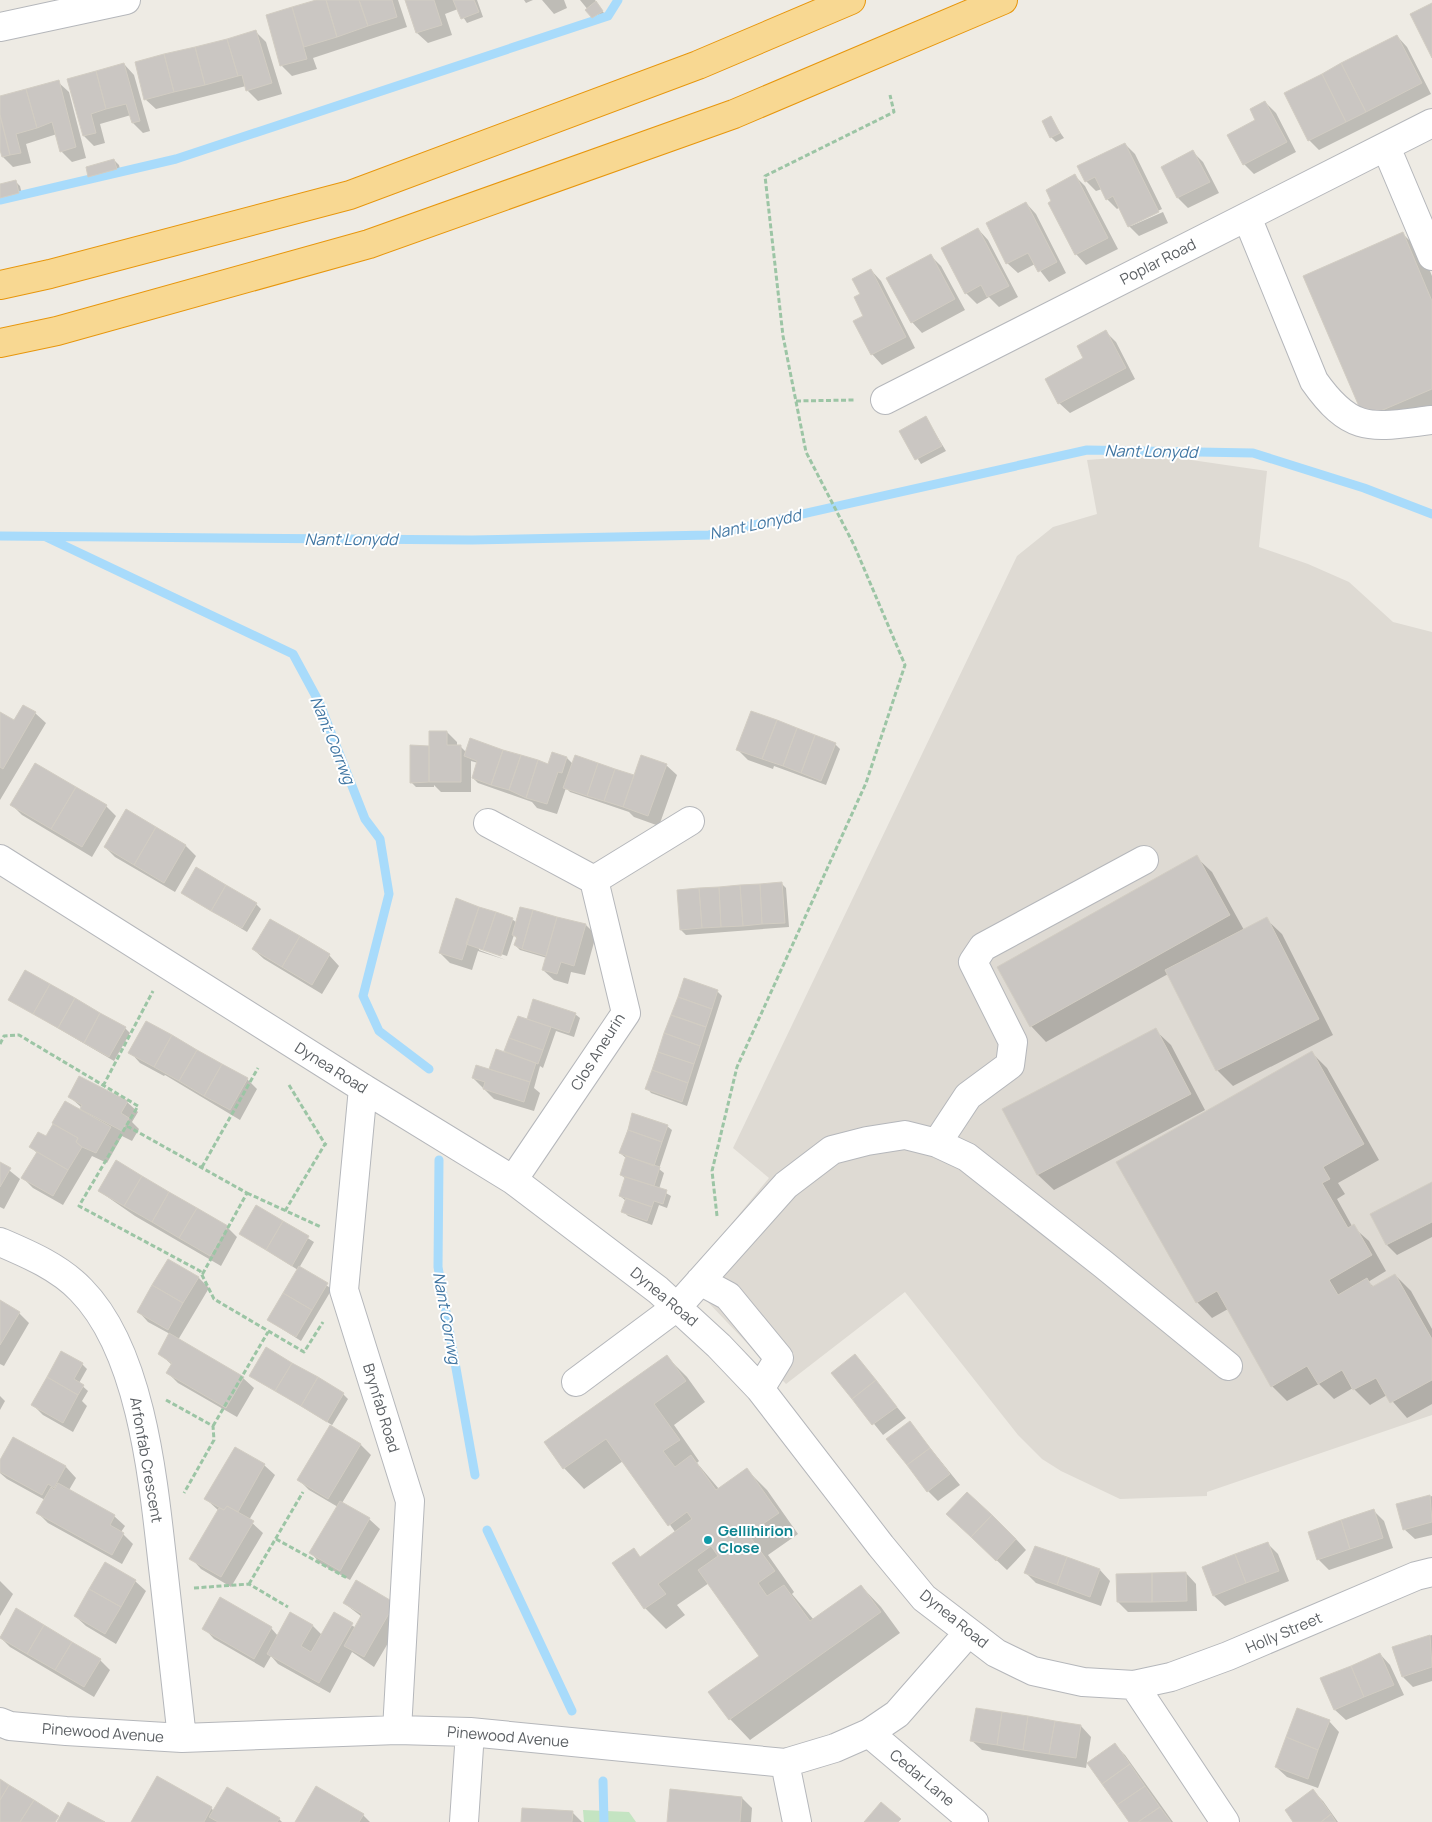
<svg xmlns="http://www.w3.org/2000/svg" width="1432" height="1822" font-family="Manrope,sans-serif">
<rect width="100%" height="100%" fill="#eeebe4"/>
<path fill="#dedad3" d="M1127,457L1171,459V457L1267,471L1259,547L1308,564L1349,582L1393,622L1432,632V1415L1207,1492V1496L1120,1499L1061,1471L1042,1459L1018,1435L905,1292L786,1384L686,1279L769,1178L733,1148L1017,556L1053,527L1097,514L1087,460Z"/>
<path fill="#c4e4c2" d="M583,1810L629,1812L636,1822H584Z"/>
<path fill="#0003" d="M319,0H398L407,27L313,58L317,69L292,76L282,66L267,16Z
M407,0H477L483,17L467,23L458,9L445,14L452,35L428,43L417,33Z
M524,0H533L526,3Z
M542,0H564L567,8L554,14Z
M580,0H595L606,16L598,22Z
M256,32L266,42L282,94L258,101L248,91L246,86L156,109L145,99Z
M1397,36L1407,47L1431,94L1319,150L1309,140Z
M124,64L134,75L150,131L143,133L133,123L131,115L100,124L105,143L94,146L84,136L69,79Z
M58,82L69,92L86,158L72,162L61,151L57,134L26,144L31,163L13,167L3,157L0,150V97Z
M1265,102L1276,113L1296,152L1254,174L1244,164L1257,120Z
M1050,118L1064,138L1056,142L1051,137Z
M1125,144L1135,154L1162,209L1131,224V226L1163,212L1168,223L1139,236L1129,226L1120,207L1117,209L1107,199L1102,189L1096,191L1086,181Z
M1193,152L1203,162L1219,193L1188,208L1178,198L1163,167Z
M114,160L119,165L121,174L94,181L89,176Z
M1075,176L1085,186L1118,249L1086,265L1076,254Z
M15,181L20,186L23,198L2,203L0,185Z
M1026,203L1036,214L1066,273L1049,282L1035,264L1018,273L1007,263Z
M978,229L988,240L1018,297L999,307L989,297L977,304L966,293L942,248Z
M1402,233L1423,254L1432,276V418L1386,437L1305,277Z
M930,255L941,266L965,310L922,333L912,322Z
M871,270L881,281L915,348L882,365L872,354L861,295Z
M1106,332L1116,342L1135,379L1070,413L1059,403L1085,359Z
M926,418L946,451L921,464L901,432Z
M0,713L15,722L35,713L46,723L0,800Z
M447,732L457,742V746H460L467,753L549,765L553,754L567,758L573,764L634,777L666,765L677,775L659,826L634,817L629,812L570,792L566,788L557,814L537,808L532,802L478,783L473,778L478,763L471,761V792H441L434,785V787H416L411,782L430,747Z
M835,744L840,749L826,785L774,766L773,769L748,760L738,750Z
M12,805L106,806L116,816L92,857L22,815Z
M127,811L186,846L196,856L175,892L115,857L105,847Z
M1196,857L1212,872L1244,930L1266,919L1282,934L1333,1035L1233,1086L1217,1070L1168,974L1046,1042L1031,1026Z
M781,883L786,888L789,927L686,935L681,930Z
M182,893L256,904L261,909L247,932Z
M512,919L517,923L586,925L596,935L585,975L571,972L568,984L554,980L543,970L547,958L520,950L515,945L517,939L514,935L507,956L479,947V950L506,960L478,951L472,970L450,963L440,953Z
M253,949L329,955L339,966L322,994L264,959Z
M717,991L722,996L687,1106L651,1093L647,1088Z
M10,1000L125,1028L130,1033L114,1061Z
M575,1014L580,1018L574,1037L556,1031L543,1068L540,1066L534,1088L540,1093L534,1111L494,1099L473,1078L494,1072L491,1068L505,1053L518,1017L527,1021Z
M1155,1030L1171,1045L1205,1110L1054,1190L1038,1175L1004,1110Z
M130,1052L247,1079L257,1089L240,1120L165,1075L164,1076L140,1063Z
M1312,1053L1327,1068L1379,1160L1338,1183L1345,1194L1337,1199L1352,1226L1369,1241L1386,1271L1368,1282L1374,1287L1395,1275L1411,1291L1432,1329V1404L1407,1418L1387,1395L1370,1405L1353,1388L1334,1399L1319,1384L1287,1401L1272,1386L1228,1309L1212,1318L1197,1302Z
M70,1097L127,1102L138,1112L132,1122L139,1129L132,1141L122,1136L107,1163L92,1156L63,1205L33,1188L23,1178L37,1153L31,1147L46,1138L65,1102L80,1110L82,1108Z
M633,1114L667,1126L672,1130L659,1169L664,1173L659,1189L671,1196L667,1208L659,1205L652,1225L628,1216L623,1211L626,1201L620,1196L626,1179L621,1175L626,1158L620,1153Z
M0,1163L20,1179L4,1209L0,1207Z
M1432,1184V1237L1397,1255L1387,1245L1372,1214Z
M99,1191L227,1227L237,1237L221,1266L135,1216Z
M257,1207L314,1242L299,1268L332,1289L301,1341L268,1320L298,1270L241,1234Z
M169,1261L199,1278L209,1288L178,1340L243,1378L254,1388L237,1417L178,1383L168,1373L172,1365L159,1353L170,1334L148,1322L138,1311Z
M0,1302L19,1313L29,1323L4,1366L0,1364Z
M855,1356L906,1418L883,1435L833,1373Z
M667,1357L687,1377L705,1402L674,1425L699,1461L697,1463L719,1489L746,1469L767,1490L798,1534L768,1555L794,1592L792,1594L814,1620L861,1586L881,1607L900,1633L750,1740L730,1719L761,1656L709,1583L677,1605L685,1615L666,1629L645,1608L614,1564L633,1550L641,1558L676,1533L623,1461L584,1489L564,1468Z
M82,1364L87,1369L79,1383L88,1391L82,1401L87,1406L73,1432L43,1415L32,1404Z
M250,1375L343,1394L348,1399L331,1427L361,1445L371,1455L342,1503L369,1519L380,1529L350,1580L321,1564L311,1553L338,1507L309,1490L299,1480L332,1425Z
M0,1396L5,1401L0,1410Z
M910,1423L960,1485L938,1501L928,1491Z
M13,1439L66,1467L76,1478L69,1490L114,1516L125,1526L121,1532L133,1544L122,1564L48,1523L38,1513L45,1500L7,1479L0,1473V1462Z
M235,1448L264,1465L275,1475L249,1520L263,1533L231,1587L201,1569L191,1558L219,1511L206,1499Z
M1432,1496V1535L1415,1539L1404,1529L1398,1505Z
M1374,1511L1384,1521L1393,1548L1329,1570L1318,1559Z
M958,1524L1016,1539L1026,1550L1007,1570Z
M1268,1544L1278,1554L1289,1581L1225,1606L1214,1596L1204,1568Z
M1035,1547L1100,1570L1110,1581L1101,1606L1036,1583L1026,1573Z
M1186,1573L1196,1584L1197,1611L1128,1612L1118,1602Z
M0,1581L13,1594L0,1616Z
M135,1581L146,1591L116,1644L86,1626L75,1616Z
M344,1603L405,1614L374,1667L352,1652L330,1693L278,1664L271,1656L264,1668L214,1639L204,1628H271L278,1636L291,1613L313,1626L322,1635L334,1614L356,1628L362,1617Z
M16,1610L100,1660L110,1670L94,1697L10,1647L0,1637Z
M1432,1635V1681L1413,1687L1403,1677L1393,1648Z
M1380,1654L1390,1665L1404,1695L1346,1720L1335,1710L1322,1679Z
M1329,1721L1339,1732L1318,1788L1287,1777L1276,1767Z
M1081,1726L1091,1737L1086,1768L982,1750L971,1740Z
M1115,1745L1125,1755L1173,1822H1130Z
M1313,1791L1323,1801L1338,1822H1295Z
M742,1798L752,1808L751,1822H668Z
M211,1808L214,1811L279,1819L282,1822H133Z
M572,1812L582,1822H522Z
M363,1815L370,1822H297Z"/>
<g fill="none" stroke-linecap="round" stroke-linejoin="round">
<path stroke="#a8dbfb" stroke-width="9" d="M0,200L176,159L608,16L618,0
M0,536L472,540L709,535L1087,450L1253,453L1364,488L1432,514
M46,537L293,654L319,702L365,819L380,839L389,894L363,996L379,1031L429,1069
M439,1160L438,1267L475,1475
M487,1530L572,1711
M603,1781L604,1822"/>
</g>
<path fill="#cac6c2" stroke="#d2cdc3" d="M316,0H326L337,37L304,47L292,7Z
M326,0H359L368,26L337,37Z
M359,0H392L397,17L368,26Z
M405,0H434L442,25L416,33Z
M453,0H474L479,12L461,19Z
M596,1L603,11L592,18L585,10Z
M1432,3V58L1410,14Z
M292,7L307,59L280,66L266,15Z
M256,30L272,83L246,91L242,75L238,76L227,39Z
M1397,35L1422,83L1366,112L1341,63Z
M227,39L238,76L205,85L195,47Z
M195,47L205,85L174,92L164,54Z
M164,54L174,92L144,100L135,62Z
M124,63L140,121L132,123L126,104L106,109L96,71Z
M1341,63L1366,112L1346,122L1322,74Z
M96,71L106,109L91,114L96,133L83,136L67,79Z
M1322,74L1346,122L1308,141L1284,93Z
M59,80L76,147L60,152L52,122L37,128L26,89Z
M26,89L37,128L16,134L21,153L10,155L0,115V96Z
M1265,101L1287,142L1243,165L1227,135L1255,120L1250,109Z
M0,115L10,155L2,157L0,150Z
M1051,116L1060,133L1050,138L1042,121Z
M1125,143L1159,212L1128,227L1113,196L1106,200L1095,177L1085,182L1077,166Z
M1193,150L1210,182L1177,198L1161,167Z
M114,159L117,169L88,177L86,167Z
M1075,174L1108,238L1075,255L1048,203L1051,201L1046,190Z
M16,180L19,193L0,198V184Z
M1026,202L1057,262L1038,272L1028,253L1006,264L986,223Z
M978,228L1009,286L987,297L981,285L965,294L941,248Z
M1403,232L1432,301V389L1364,418L1303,276Z
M931,254L955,299L911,323L886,278Z
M871,269L906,337L871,355L853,321L863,316L854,297L860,294L852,279Z
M1106,330L1126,368L1058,404L1045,379L1083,358L1077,346Z
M926,416L942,446L915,460L899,431Z
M23,705L36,712L3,769L0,767V712L14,720Z
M751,711L777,720L762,759L736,750Z
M777,720L797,728L783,766L762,759Z
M797,728L815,735L801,773L783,766Z
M429,731H447V745H461V782H429Z
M815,735L836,743L821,781L801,773Z
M470,738L503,750L491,785L472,778L477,761L464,756Z
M410,745L429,746V782L410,783Z
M503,750L521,755L509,790L491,785Z
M552,752L567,757L562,773L558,772L547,804L526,798L538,760L548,764Z
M521,755L538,760L526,798L509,790Z
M575,755L598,763L587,796L563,788Z
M641,755L667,764L648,816L623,807Z
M35,763L76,787L51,829L10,805Z
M598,763L615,769L604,801L587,796Z
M615,769L634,775L623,807L604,801Z
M76,787L107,805L82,847L51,829Z
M126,809L156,827L134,865L104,847Z
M156,827L186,845L164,883L134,865Z
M1197,855L1230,915L1030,1027L997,967Z
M196,867L226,885L211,911L181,893Z
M782,882L785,923L762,924L760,884Z
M760,884L762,924L743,926L740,885Z
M226,885L257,903L242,928L211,911Z
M740,885L743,926L721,927L719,887Z
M719,887L721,927L702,928L699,888Z
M699,888L702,928L680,930L677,890Z
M456,898L479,907L462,960L439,953Z
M479,907L496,912L483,950L466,944Z
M520,907L533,910L522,949L514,945L517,937L512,935Z
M533,910L557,917L546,956L522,949Z
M496,912L513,918L501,956L483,950Z
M557,917L586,924L574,966L561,962L557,974L542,970Z
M1267,917L1319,1019L1216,1071L1165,970Z
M270,919L300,936L282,967L252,949Z
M300,936L330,954L312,985L282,967Z
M25,970L50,984L33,1014L8,1000Z
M684,978L718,990L712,1009L678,997Z
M50,984L75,998L58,1028L33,1014Z
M678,997L712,1009L706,1027L671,1015Z
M75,998L100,1013L84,1043L58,1028Z
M533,999L576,1013L569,1033L527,1019Z
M100,1013L126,1027L109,1057L84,1043Z
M671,1015L706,1027L700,1046L664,1033Z
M518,1016L551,1027L543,1050L509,1038Z
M146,1021L172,1035L154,1067L128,1053Z
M1156,1028L1191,1094L1037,1175L1002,1109Z
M664,1033L700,1046L694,1064L658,1052Z
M172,1035L197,1050L179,1081L154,1067Z
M509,1038L543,1050L538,1064L504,1051Z
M496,1049L536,1063L530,1082L489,1069Z
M197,1050L222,1064L204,1096L179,1081Z
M1312,1051L1364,1144L1323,1167L1330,1179L1322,1183L1348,1228L1354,1224L1372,1255L1329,1280L1338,1295L1367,1278L1372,1287L1395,1274L1432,1339V1380L1390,1403L1376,1378L1353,1390L1342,1370L1318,1384L1307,1366L1271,1387L1217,1291L1196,1303L1116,1162Z
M658,1052L694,1064L688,1083L652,1070Z
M222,1064L248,1078L230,1110L204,1096Z
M476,1065L530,1082L524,1102L483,1089L485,1082L472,1078Z
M652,1070L688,1083L682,1102L645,1089Z
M79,1076L128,1101L121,1113L129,1118L122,1131L80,1109L82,1105L68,1097Z
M65,1101L111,1127L96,1153L82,1147L76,1142L78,1138L52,1123Z
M632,1113L668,1125L662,1142L628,1130Z
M53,1124L78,1138L76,1142L82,1147L68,1170L29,1147L38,1132L46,1136Z
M628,1130L662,1142L654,1166L619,1153Z
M37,1152L68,1170L53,1196L21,1178Z
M626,1156L660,1167L654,1186L620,1175Z
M116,1160L142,1176L124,1206L98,1191Z
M0,1162L11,1168L0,1187Z
M142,1176L169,1192L152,1222L124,1206Z
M625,1177L667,1190L663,1204L654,1201L652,1207L619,1196Z
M1432,1182V1222L1386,1245L1370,1214Z
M169,1192L197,1208L179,1238L152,1222Z
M626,1198L652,1207L647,1221L621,1212Z
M256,1205L283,1221L266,1250L239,1234Z
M197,1208L228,1226L210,1256L179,1238Z
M283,1221L309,1236L292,1266L266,1250Z
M168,1259L199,1277L183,1303L152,1285Z
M299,1266L328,1283L312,1310L283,1293Z
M152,1285L183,1303L168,1330L137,1312Z
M283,1293L312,1310L296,1337L267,1320Z
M0,1300L20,1312L0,1345Z
M169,1333L244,1377L226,1408L166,1373L172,1363L158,1354Z
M266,1347L292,1363L275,1391L249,1376Z
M61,1351L83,1363L74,1379L84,1385L78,1395L47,1377Z
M855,1354L876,1380L852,1399L831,1373Z
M667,1355L686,1381L654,1404L680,1440L663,1451L675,1467L691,1455L716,1490L747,1468L779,1513L748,1534L775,1571L758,1583L767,1596L784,1585L810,1621L861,1585L881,1612L729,1720L708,1692L759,1656L698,1570L718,1556L711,1546L658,1584L666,1594L644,1609L612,1563L634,1548L640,1557L692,1519L687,1512L668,1526L606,1439L563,1469L544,1442Z
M292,1363L318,1377L301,1406L275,1391Z
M47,1377L78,1395L63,1423L31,1405Z
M318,1377L344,1393L327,1422L301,1406Z
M876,1380L897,1407L872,1425L852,1399Z
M910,1421L930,1448L907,1465L886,1439Z
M330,1425L361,1444L328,1499L297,1480Z
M13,1437L66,1466L54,1488L48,1484L42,1495L0,1472V1460Z
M235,1447L265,1464L238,1512L227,1506L224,1510L204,1499Z
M930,1448L950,1474L927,1492L907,1465Z
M58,1483L115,1515L110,1525L124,1533L112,1555L36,1513L51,1487L54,1490Z
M967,1492L992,1515L971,1537L946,1514Z
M1430,1495L1432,1522L1403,1530L1396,1504Z
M340,1501L370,1518L340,1571L309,1553Z
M227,1506L254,1521L221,1577L189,1559L219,1508L224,1510Z
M1374,1509L1383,1538L1350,1549L1341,1520Z
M992,1515L1016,1539L996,1561L971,1537Z
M1341,1520L1350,1549L1317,1560L1308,1532Z
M1268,1542L1279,1571L1246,1583L1235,1554Z
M1035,1546L1067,1557L1057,1585L1024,1573Z
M1235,1554L1246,1583L1213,1596L1202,1567Z
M1067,1557L1100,1569L1090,1597L1057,1585Z
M105,1562L136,1580L121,1607L89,1589Z
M1186,1572L1187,1601L1152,1602V1573Z
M1152,1573V1602H1117L1116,1574Z
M356,1580L395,1603L364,1657L344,1646L362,1614L343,1603Z
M89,1589L121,1607L105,1634L74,1616Z
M220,1597L272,1627L254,1659L202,1629Z
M16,1608L44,1625L27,1654L0,1638Z
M290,1612L313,1625L301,1646L311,1652L334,1612L353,1623L319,1683L267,1654Z
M44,1625L72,1642L55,1670L27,1654Z
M1430,1635L1432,1667L1402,1677L1392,1647Z
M72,1642L101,1659L84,1687L55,1670Z
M1380,1653L1394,1685L1364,1697L1351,1666Z
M1351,1666L1364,1697L1334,1710L1320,1678Z
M976,1708L1002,1712L997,1745L970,1741Z
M1297,1708L1330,1720L1318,1750L1286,1737Z
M1002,1712L1028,1716L1023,1750L997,1745Z
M1028,1716L1055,1721L1049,1754L1023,1750Z
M1055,1721L1081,1725L1076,1758L1049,1754Z
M1286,1737L1318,1750L1308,1779L1275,1767Z
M1115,1743L1130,1764L1102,1784L1087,1763Z
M1130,1764L1145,1786L1117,1805L1102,1784Z
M157,1776L212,1807L204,1822H131Z
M0,1779L9,1785L0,1800Z
M9,1785L34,1800L20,1822H0V1800Z
M316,1786L364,1814L359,1822H295Z
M1145,1786L1160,1807L1138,1822H1129L1117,1805Z
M227,1787L280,1818L277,1822H218L209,1817Z
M670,1789L742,1797L740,1822H667Z
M1313,1789L1331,1814L1321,1822H1293L1285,1810Z
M34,1800L59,1816L55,1822H20Z
M68,1802L105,1822H57Z
M881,1802L901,1819L898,1822H864Z
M1160,1807L1171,1822H1138Z
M522,1808L573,1811L572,1822H521Z
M1331,1814L1336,1822H1321Z"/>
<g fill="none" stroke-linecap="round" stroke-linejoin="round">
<g stroke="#b5b7bb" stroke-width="30">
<path id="minor" d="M0,27L126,0
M1386,147L1432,256
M1247,217L1314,381C1352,435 1372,427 1432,420
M885,400L1432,123
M488,823L594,880L626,1013L513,1180
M0,859L363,1088L513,1180L658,1290L719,1346L760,1389L881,1546L924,1598L996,1653L1033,1671L1083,1682L1134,1685L1171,1677L1228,1656L1416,1576L1432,1572
M594,880L690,821
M363,1088L344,1290L410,1501L397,1730
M937,1143L968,1096L1010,1065L1013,1042L973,962L983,947L1144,860
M0,1242C28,1254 59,1267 81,1290C144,1354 154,1490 164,1576C170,1630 176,1684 182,1738
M700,1281L728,1296L779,1358L760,1389
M576,1382L678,1306L786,1185L832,1150L867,1141L905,1135L937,1143L967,1157L1103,1264L1228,1366
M1134,1685L1225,1822
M0,1722L10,1726L66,1731L182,1738L397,1730L470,1732L785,1763L835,1748L869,1733L897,1714L968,1633
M869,1733L974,1822
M785,1763L797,1822
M464,1822L470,1732"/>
</g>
<g stroke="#e7960c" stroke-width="30">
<path id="highway" d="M0,285L50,274L350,195L698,65L851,0
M0,343L57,331L369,244L734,114L1003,0"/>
</g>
<path stroke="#9cc5a5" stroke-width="3" stroke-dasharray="5 2.5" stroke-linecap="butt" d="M796,401L855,400
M0,1044L4,1036L19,1035L138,1106L79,1206L200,1271L214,1299L304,1352L323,1322
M289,1085L325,1144
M103,1086L153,991
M127,1126L247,1193L202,1275
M202,1167L258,1068
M247,1193L321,1227
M285,1211L325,1144L329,1146
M717,1216L712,1171L737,1067L866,783L905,665L854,545L806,452L783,336L765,176L894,112L890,95
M166,1400L213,1426L214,1440L184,1493
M213,1426L268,1332
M276,1539L347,1578
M249,1584L303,1492
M194,1588L249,1584L288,1607"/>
<use href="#minor" stroke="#fff" stroke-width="28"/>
<use href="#highway" stroke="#f8d892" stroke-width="28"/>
</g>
<circle fill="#0f9aa8" stroke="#fff" stroke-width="2" cx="708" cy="1540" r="5"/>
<g text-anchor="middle" stroke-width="4" stroke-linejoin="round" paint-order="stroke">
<g font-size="15" fill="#5c6064" stroke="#fff">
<text transform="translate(1158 262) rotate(-27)" y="5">Poplar Road</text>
<text transform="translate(598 1052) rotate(-58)" y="5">Clos Aneurin</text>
<text transform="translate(331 1068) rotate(32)" y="5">Dynea Road</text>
<text transform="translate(664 1297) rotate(40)" y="5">Dynea Road</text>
<text transform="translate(381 1408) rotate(73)" y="5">Brynfab Road</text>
<text transform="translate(146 1460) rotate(80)" y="5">Arfonfab Crescent</text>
<text transform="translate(954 1619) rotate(39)" y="5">Dynea Road</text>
<text transform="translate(1284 1633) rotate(-23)" y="5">Holly Street</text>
<text transform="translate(103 1733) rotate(4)" y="5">Pinewood Avenue</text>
<text transform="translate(508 1737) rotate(5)" y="5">Pinewood Avenue</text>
<text transform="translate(922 1778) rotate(40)" y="5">Cedar Lane</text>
</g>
<g font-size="15" font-weight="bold" fill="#0d838f" stroke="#fff" text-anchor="start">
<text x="718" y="1536">Gellihirion<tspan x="718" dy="17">Close</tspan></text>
</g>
<g font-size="16" font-style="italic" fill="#4277a3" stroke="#fff">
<text transform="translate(1151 451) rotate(1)" y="6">Nant Lonydd</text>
<text transform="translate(755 524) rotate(-12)" y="6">Nant Lonydd</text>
<text x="351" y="545">Nant Lonydd</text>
<text transform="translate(333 740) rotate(68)" y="6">Nant Corrwg</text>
<text transform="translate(447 1318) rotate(80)" y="6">Nant Corrwg</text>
</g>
</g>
</svg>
